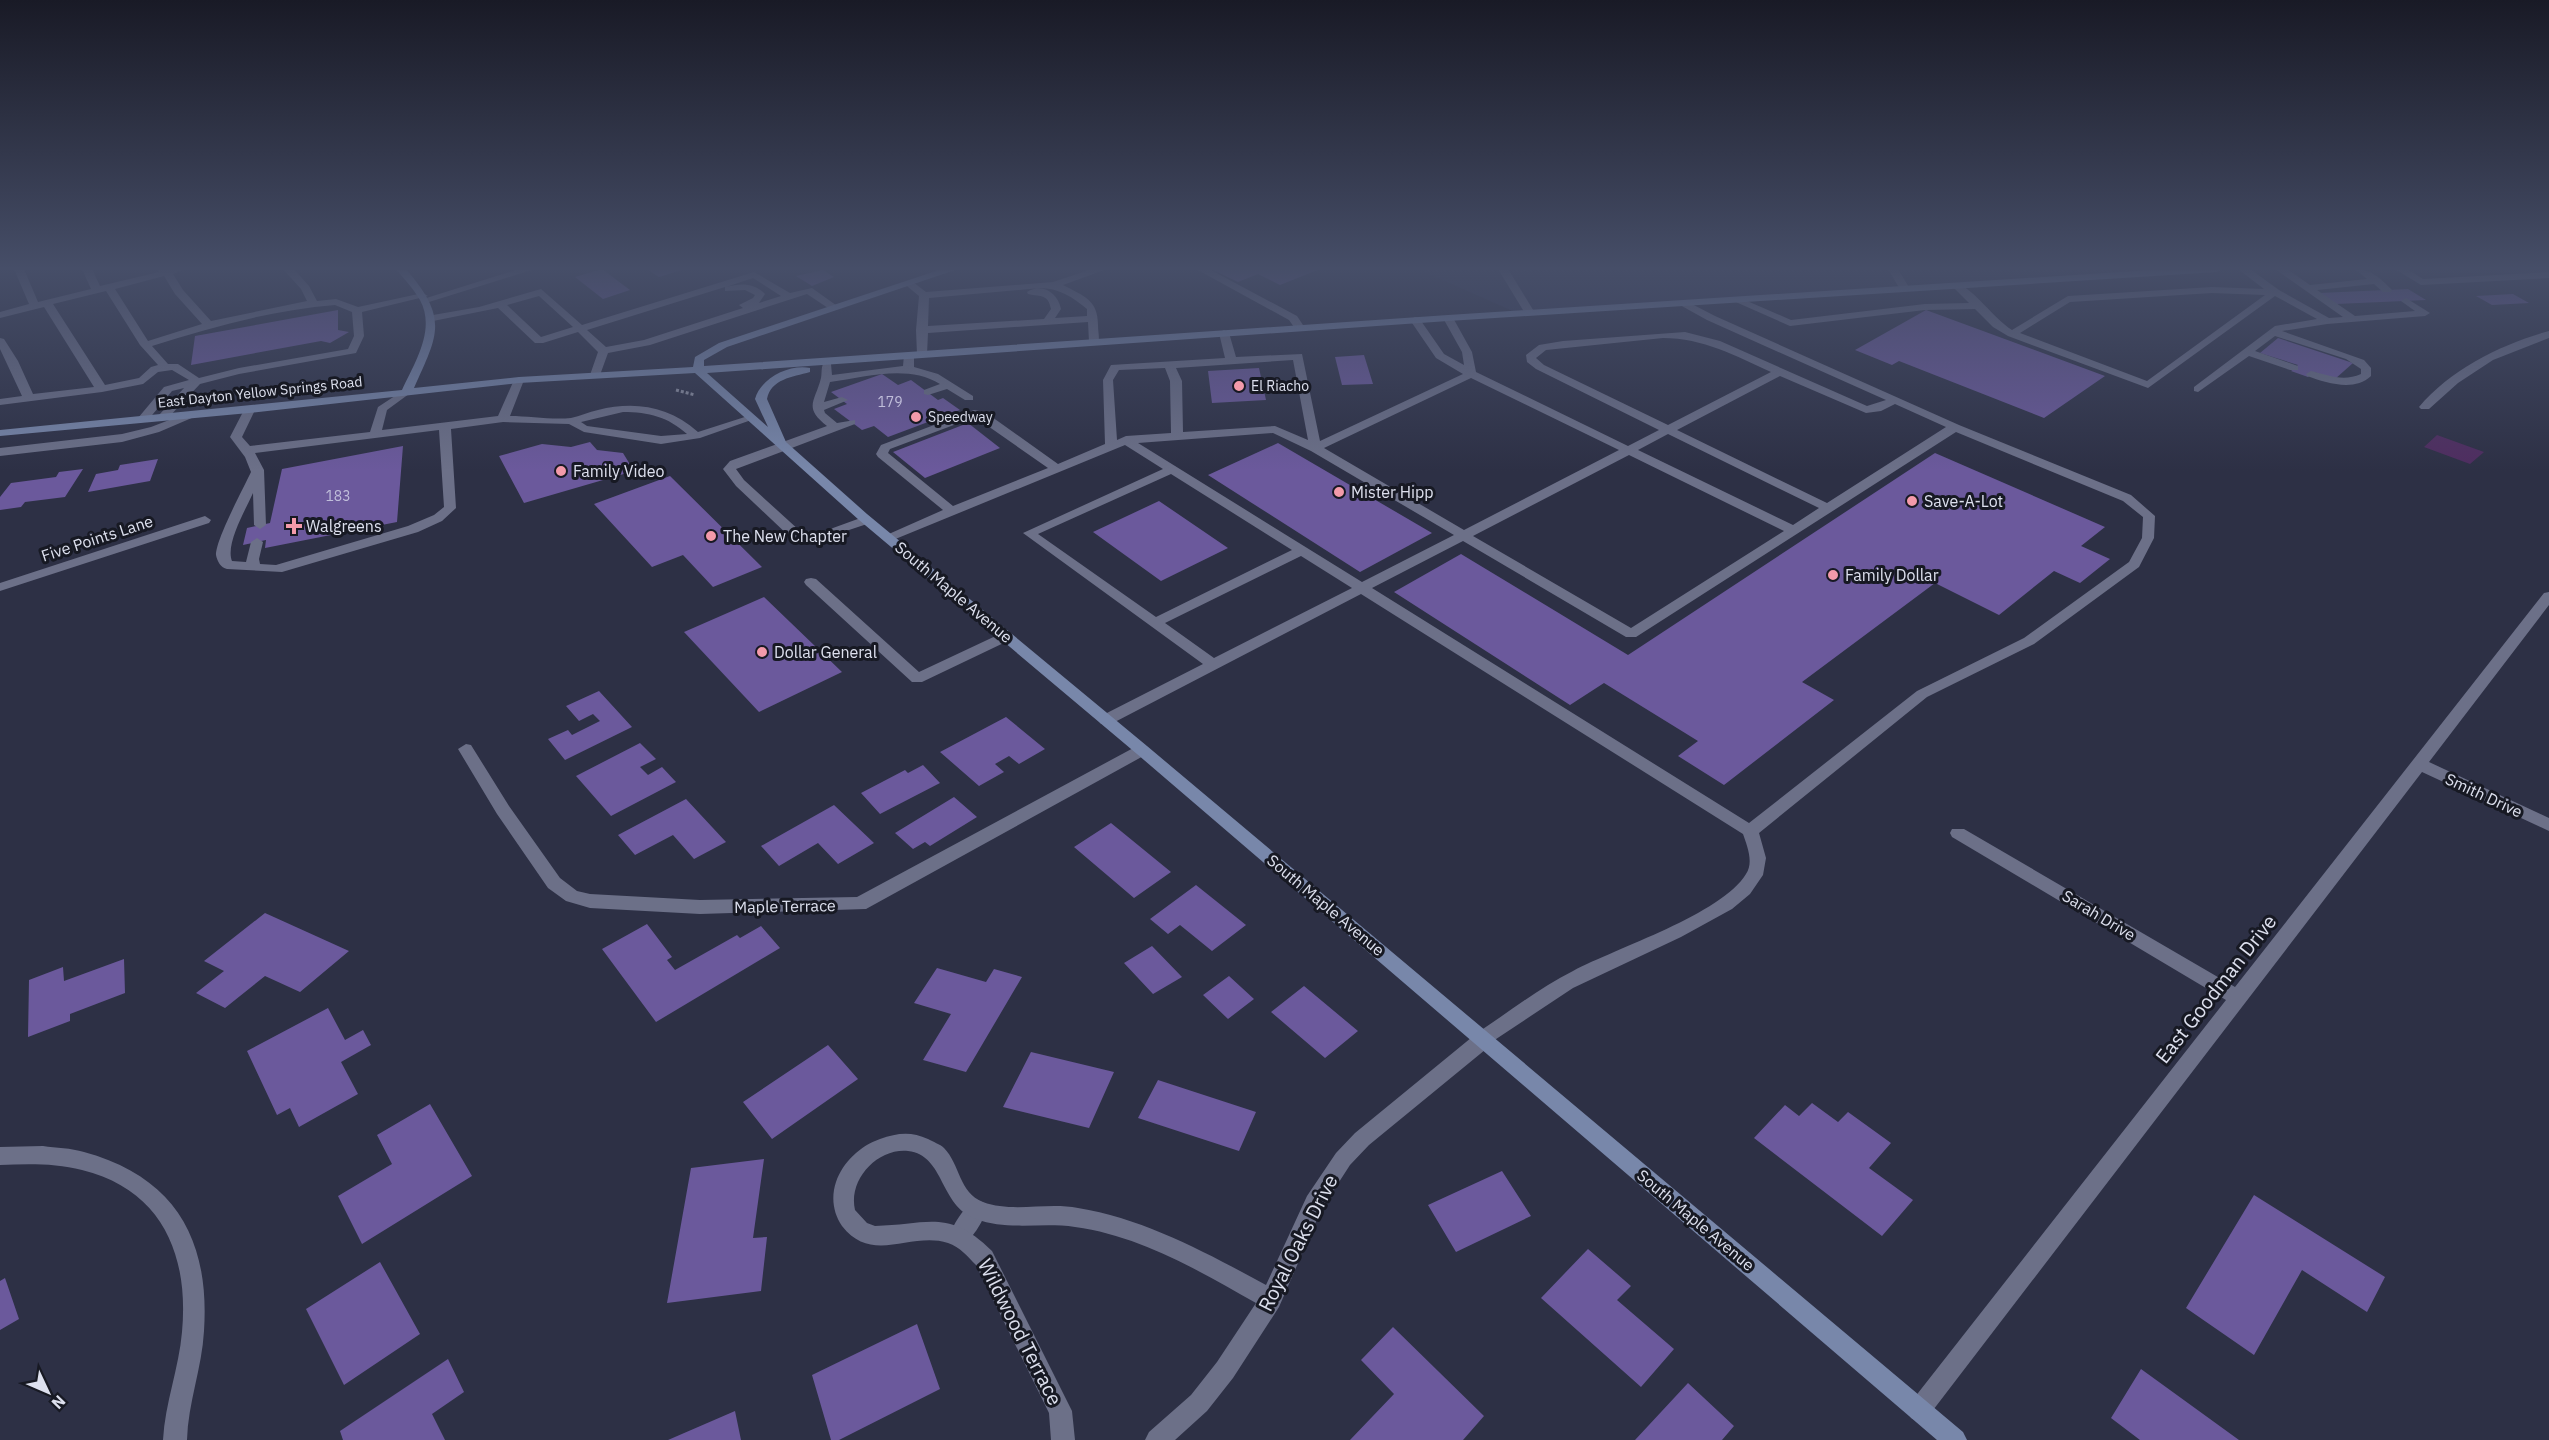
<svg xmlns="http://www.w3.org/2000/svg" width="2549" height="1440" font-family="'IBM Plex Sans',sans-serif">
<rect width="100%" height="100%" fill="#2d3045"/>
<path fill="#333753" d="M1418,269H2217L1517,313Z"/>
<path fill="#4f2d60" d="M2437,435L2484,452L2470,464L2424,447Z"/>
<path fill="#6b599c" d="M602,269L630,290L603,299L575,277Z
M652,269H682V270L659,277L648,270Z
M1211,269H1320L1280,285L1258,274L1238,282Z
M823,270L834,277L812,286L796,276Z
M2408,289L2426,300L2336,304L2319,293Z
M2513,294L2529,303L2492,305L2476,296Z
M338,310V330L349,332L330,343L321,341L191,365L195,336Z
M1926,310L2105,376L2044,418L1899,361L1892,365L1855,350Z
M2278,338L2353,363L2335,379L2314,372L2308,377L2291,371L2298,365L2260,353Z
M1364,355L1373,384L1342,385L1335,357Z
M1259,368L1266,400L1212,403L1208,371Z
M882,374L898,385L911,380L938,400L943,398L960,410L888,437L874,426L862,430L834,409L847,404L831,392Z
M968,423L1000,448L925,478L893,452Z
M590,442L597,450L623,453L634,471L524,503L499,456L542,444L571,447Z
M1278,443L1432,533L1360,572L1208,475Z
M403,446L397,522L265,548L266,540L243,545L247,528L270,523L282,469Z
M1935,453L2105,527L2081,546L2110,559L2080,583L2054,571L1999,615L1935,583L1802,682L1834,700L1724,785L1678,756L1698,741L1604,683L1570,705L1394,592L1461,554L1628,655Z
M158,459L150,481L88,492L96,474L118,470L120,465Z
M83,469L65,497L25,502L21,507L0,510V497L11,483L56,477L59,472Z
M670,476L762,567L713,587L683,555L652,567L594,504Z
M1159,501L1228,548L1161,581L1093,532Z
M764,597L842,672L759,712L684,632Z
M599,691L632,727L565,760L548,739L568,730L572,735L600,721L593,714L579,721L566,706Z
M1006,717L1045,749L1019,764L1009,756L995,764L1004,772L979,786L940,752Z
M640,743L656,759L640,767L648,775L662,767L676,782L611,816L576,776Z
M923,765L940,783L880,814L861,793L905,770L908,773Z
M954,797L977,817L930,846L925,842L913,849L895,833Z
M686,799L726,842L694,859L673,835L635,855L618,835Z
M834,805L874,843L838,864L818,843L779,866L761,846Z
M1111,823L1171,872L1134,898L1074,847Z
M1196,885L1246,925L1212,951L1180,925L1168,934L1150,919Z
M265,913L349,951L300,992L265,976L225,1008L196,993L224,971L204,961Z
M647,924L672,957L667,960L675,970L737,935L740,938L761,926L780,948L656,1022L602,949Z
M1152,946L1182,977L1153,994L1124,963Z
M124,959L125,993L70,1014V1021L28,1037L29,980L63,967L64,981Z
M937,968L986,982L994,969L1022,977L966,1072L923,1060L951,1014L914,1003Z
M1229,976L1254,999L1228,1019L1203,995Z
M1304,986L1358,1031L1325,1058L1271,1012Z
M328,1008L345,1040L363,1030L371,1045L341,1062L358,1094L299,1127L290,1108L277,1115L247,1051Z
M828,1045L858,1079L772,1139L743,1102Z
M1031,1052L1114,1072L1089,1128L1003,1107Z
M1158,1080L1256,1112L1239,1151L1138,1118Z
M1812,1103L1838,1122L1848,1112L1891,1143L1869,1168L1913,1200L1882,1236L1754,1138L1785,1105L1799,1116Z
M430,1104L472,1176L362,1244L338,1196L392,1164L377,1135Z
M764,1159L753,1238L767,1237L761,1291L667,1303L691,1168Z
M1502,1171L1531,1216L1456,1252L1428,1205Z
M2254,1195L2385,1277L2367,1312L2302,1270L2254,1355L2186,1308Z
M1588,1249L1631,1286L1617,1300L1674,1349L1641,1387L1541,1298Z
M380,1262L420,1334L344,1385L306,1309Z
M5,1278L19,1319L0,1330V1281Z
M917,1324L940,1389L839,1440H831L812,1375Z
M1393,1327L1484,1416L1463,1440H1350L1394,1394L1361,1360Z
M448,1359L464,1392L432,1414L445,1440H343L340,1431Z
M2141,1369L2239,1440H2140L2111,1418Z
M1688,1383L1734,1426L1722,1440H1635Z
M735,1411L741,1440H668Z"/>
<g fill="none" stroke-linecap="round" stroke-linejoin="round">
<path stroke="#8d90a1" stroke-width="3" stroke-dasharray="3 2" stroke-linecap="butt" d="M676,390L695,395"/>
<path fill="#6c7088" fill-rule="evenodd" d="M14,269H24L38,302L91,289L82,269H92L100,286L159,272L156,269H185L173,274L183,290L211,321L307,301L301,289L283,269H294L309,286L317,301L336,299L358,307L423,293L428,296L362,312L364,336L356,353L239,374L200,384L167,419H159V415L184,388L172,391L148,420L144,421L138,418L164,387L189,380L172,370L158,372L143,384L102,392L0,405V399L22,396L0,349V338L4,339L18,361L33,394L94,387L44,307L0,318V312L29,304ZM164,276L175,294L202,324L148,341L115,289ZM106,291L140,345L158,365L151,367L139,378L105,385L53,304ZM335,305L352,312L354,336L348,349L239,368L199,378L178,364H168L152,346C212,327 272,310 335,305Z
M1092,269H1107L1063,285C1084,296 1098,300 1098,325C1098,332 1100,338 1098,344L1089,342L1088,322L928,333L927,354L922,357L917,354L916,330L919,296L907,286V282H913L926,292L1053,282ZM1040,288C1058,288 1073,297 1087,309V316L1055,318L1061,309C1058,293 1042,282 1027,292L1028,294C1042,297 1048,294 1051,309L1044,319L928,326L929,298Z
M1196,269H1209L1297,316L1305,328L1296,330L1289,320Z
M1498,269H1508L1535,313L1534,315H1526Z
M1888,269H1898L1910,289L1909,291H1901Z
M2238,269H2250L2279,290L2329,318L2343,317L2275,269H2287L2310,285L2367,279L2355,269C2372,269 2382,280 2392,290L2391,292H2383L2374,284L2317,290L2355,316L2415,311L2401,301L2406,298L2430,313L2425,316L2327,324L2282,331L2364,360L2371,368V376C2354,392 2327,383 2307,376L2306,374L2311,371C2328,375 2343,382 2361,374V369L2346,359L2275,336L2255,351L2298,366V370H2290L2249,356L2198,392L2194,391V387L2275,326L2317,319L2275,296L2148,388L2008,336L1993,327L1975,309L1925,310L1790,326L1729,299L1738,297L1791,320L1925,304L1969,303L1952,286L1957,283C1976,291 1992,317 2012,330L2068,296L2212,287L2264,289ZM2212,293L2265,295L2147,381L2020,333L2070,302Z
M2395,269H2407L2423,279L2549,272V278L2421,285Z
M754,272L790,293L812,288L840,308L831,310L807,294L650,345L608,353L600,375L595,378L590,375L598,352L578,332L543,343H535L498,308L433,321L428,318L433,315L479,307L541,289L582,325ZM753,278L781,296L759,303L765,294C754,283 741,283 726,287ZM725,287V291L745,290L755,295L753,298L739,305L743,308L644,340L606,347L587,330ZM539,296L573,327L541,337L507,305Z
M1684,300L1715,316L1959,425L2131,495L2155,516L2154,538L2139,567L2034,644L1927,697L1759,833L1766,858L1763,875L1750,894L1732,909L1681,937L1573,988L1484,1047L1477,1045L1475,1039L1477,1033C1509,1012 1539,988 1573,971C1616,948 1722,914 1746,874C1754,862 1747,846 1743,834L1361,594L1111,724H1101L1098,720L1101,716L1203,664L1023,533L1163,469L1125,445L893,540L888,541L882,537L943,510L878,457L876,454L881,445L974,410L985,412L1058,464L1105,444L1103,380L1111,365L1225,358L1219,333L1224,330L1229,333L1236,357L1302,354L1320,441L1463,374L1436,358L1410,320L1415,317L1419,318L1444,354L1464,365L1462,352L1443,318L1452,316L1472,352L1476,372L1628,446L1659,430L1536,369L1527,362L1526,355L1539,345L1563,341L1685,332L1720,341L1867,406L1886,400L1707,320L1680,305L1679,303ZM1663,338C1703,338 1736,356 1771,372L1668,425L1544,365L1536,358L1546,350ZM1293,360L1308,440L1275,426L1183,432L1182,381L1176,368ZM1165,368L1170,381L1171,433L1126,436L1117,440L1113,380L1119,370ZM1780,376L1866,413L1881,411L1895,404L1946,427L1827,503L1677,430ZM1471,378L1619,450L1464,530L1324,448ZM975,417L1048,468L953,506L888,453L890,449ZM1956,432L2123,501L2143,517L2142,538L2129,562L2024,638L1917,691L1749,823L1372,588L1463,541L1626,637H1636ZM1273,433L1311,451L1454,535L1362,582L1138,443ZM1668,434L1819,508L1793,525L1638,450ZM1629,455L1784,531L1631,628L1473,536ZM1171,474L1292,550L1156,617L1038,534ZM1301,556L1352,588L1214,658L1165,623Z
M2549,331V338L2493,360L2458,383L2429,409H2421L2419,407C2451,369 2502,344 2549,331Z
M909,352L914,355V367L938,374L973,396V400H965L947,389L928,395L924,394V390L940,384C908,364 866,377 830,382L824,402L842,397L848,400L824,410L825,413L837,423L855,420V424L736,469L744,480L800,531L822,532L866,516L870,517L872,520L870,523L822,539L804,540L790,537L736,486L723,469L730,461L827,426C803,407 815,402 821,378C822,373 821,369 823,364H831L832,375L903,366L904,355Z
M519,377L524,380L510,416C529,416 552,420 571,418C580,416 589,412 598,410C635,401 668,406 698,432L751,415L757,418L700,438L661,444L584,432L569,424L503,422L451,429L456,508L442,521L418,532L282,572L227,569C221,568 217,561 216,555C216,539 243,489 251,472L245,457L230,437L245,408H253L255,410L242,437L250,446L370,432L378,407L407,388L413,391L387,410L382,430L498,416L514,380ZM623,412C649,412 668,417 687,434L661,436L587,426L581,422ZM439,430L444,507L434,515L408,526L276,565L260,564L259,559L263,542L257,538L251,542L246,562L232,561C225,544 246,509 253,493L254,525L260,529L266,525L264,470L255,453Z
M811,578L816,579L919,672L1002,633L1007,632L1014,636L1012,639L922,682H912L806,585L804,582L806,579Z
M977,1200L984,1203L987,1210C982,1222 973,1240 960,1245L953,1242L949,1235C955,1223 964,1205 977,1200Z"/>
<path fill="#6c7088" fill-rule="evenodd" d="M519,269H535L429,302L420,300Z
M190,412L196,415L194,417L159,432L122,442L0,456V448L122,434L151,427Z
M205,516L211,520L209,523L0,591V583Z
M2549,592V605L2429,762L2549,818V831L2422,772L1927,1418L1919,1422L1911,1418L1907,1410L1911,1402L2226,1000L1952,837L1950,833L1952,829H1964L2235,987L2544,593Z
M466,744L471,745L509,806L560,878L577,891L590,894L700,900L857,897L1137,746L1142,745L1150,750L1147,754L866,909L700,914L590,908L566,901L548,888L497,814L458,749Z
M1484,1031L1491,1033L1493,1039L1491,1045L1369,1145L1350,1165L1321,1210L1279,1307L1233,1378L1207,1411L1175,1440H1145L1149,1432L1191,1395L1217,1362L1256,1303C1199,1271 1141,1236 1075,1227C1042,1222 1008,1231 976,1219C939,1206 945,1155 908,1151C877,1148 848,1180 855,1210L867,1223L875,1226C928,1225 948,1208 992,1251L1072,1411L1075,1440H1051L1049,1413L976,1265C968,1257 960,1247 948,1243C911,1231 872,1265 842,1226C833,1213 831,1197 836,1182C843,1162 860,1146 880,1139C897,1133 911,1131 928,1139C933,1142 940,1144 944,1148C960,1164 959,1193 983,1202C1012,1213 1047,1202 1078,1208C1145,1219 1207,1253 1266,1285L1307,1196L1336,1153L1355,1133L1477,1033Z
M43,1146C56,1148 71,1148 84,1152C175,1177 210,1239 204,1331C202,1368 188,1403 187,1440H163C165,1403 179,1368 182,1332C189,1256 163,1190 82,1170C55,1163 27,1164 0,1165V1147Z"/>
<path fill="#7887aa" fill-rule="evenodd" d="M396,269H406C449,319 438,334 414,388L519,377L693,367L695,357L719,343L942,269H958L727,347L704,360V366L1448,315L2167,269H2222L2217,272L1448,321L707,373L768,427L755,399C761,378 789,364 810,368V372C792,377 771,379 767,399L786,442L867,514L1147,746L1963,1432L1967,1440H1937L1137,754L859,520L695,373L519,383L249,413L0,436V430L402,390C415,362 436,330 420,300C413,288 404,279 396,269Z"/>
</g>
<linearGradient id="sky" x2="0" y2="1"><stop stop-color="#191a26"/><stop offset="0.57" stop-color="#464e68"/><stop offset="1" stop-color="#464e68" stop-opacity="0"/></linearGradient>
<rect width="2549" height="471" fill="url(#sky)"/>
<g fill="#f39aaa" stroke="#171923" stroke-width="2">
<circle cx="1239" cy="386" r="6"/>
<circle cx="916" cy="417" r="6"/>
<circle cx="561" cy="471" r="6"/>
<circle cx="1339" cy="492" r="6"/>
<circle cx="1912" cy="501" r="6"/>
<path d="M291 517h6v6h6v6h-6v6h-6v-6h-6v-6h6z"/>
<circle cx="711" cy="536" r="6"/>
<circle cx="1833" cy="575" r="6"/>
<circle cx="762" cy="652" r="6"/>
</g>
<g text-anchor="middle" stroke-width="6" stroke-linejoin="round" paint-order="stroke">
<g font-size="14" fill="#dde0ee" stroke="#171923" text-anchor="start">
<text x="1251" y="391">El Riacho</text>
<text x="928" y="422">Speedway</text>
</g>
<g font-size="14" fill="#dde0ee" stroke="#171923">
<text transform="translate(260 392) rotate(-6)" y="5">East Dayton Yellow Springs Road</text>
</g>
<g font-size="14" fill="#c0beda">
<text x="890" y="407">179</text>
<text x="338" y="501">183</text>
</g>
<g font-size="16" fill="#dde0ee" stroke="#171923" text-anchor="start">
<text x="573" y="477">Family Video</text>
<text x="1351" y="498">Mister Hipp</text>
<text x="1924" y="507">Save-A-Lot</text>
<text x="306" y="532">Walgreens</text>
<text x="723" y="542">The New Chapter</text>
<text x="1845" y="581">Family Dollar</text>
<text x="774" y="658">Dollar General</text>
</g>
<g font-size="16" fill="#dde0ee" stroke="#171923">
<text transform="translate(97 538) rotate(-18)" y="6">Five Points Lane</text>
<text transform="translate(954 592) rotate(40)" y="6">South Maple Avenue</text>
<text transform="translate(2484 795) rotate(25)" y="6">Smith Drive</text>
<text transform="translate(1326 905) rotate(40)" y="6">South Maple Avenue</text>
<text transform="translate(785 906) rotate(-1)" y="6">Maple Terrace</text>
<text transform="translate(2099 915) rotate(31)" y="6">Sarah Drive</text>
<text transform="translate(1696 1220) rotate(40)" y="6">South Maple Avenue</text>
</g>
<g font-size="20" fill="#dde0ee" stroke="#171923">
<text transform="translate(2216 989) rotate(-52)" y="7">East Goodman Drive</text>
<text transform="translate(1298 1243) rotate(-63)" y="7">Royal Oaks Drive</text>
<text transform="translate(1020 1332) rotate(63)" y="7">Wildwood Terrace</text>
</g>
</g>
<g transform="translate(48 1392) rotate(134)" stroke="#171923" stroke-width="4.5" paint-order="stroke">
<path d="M0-4.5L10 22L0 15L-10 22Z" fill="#dde0ee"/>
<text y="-9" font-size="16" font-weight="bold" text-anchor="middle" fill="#dde0ee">N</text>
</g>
</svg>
